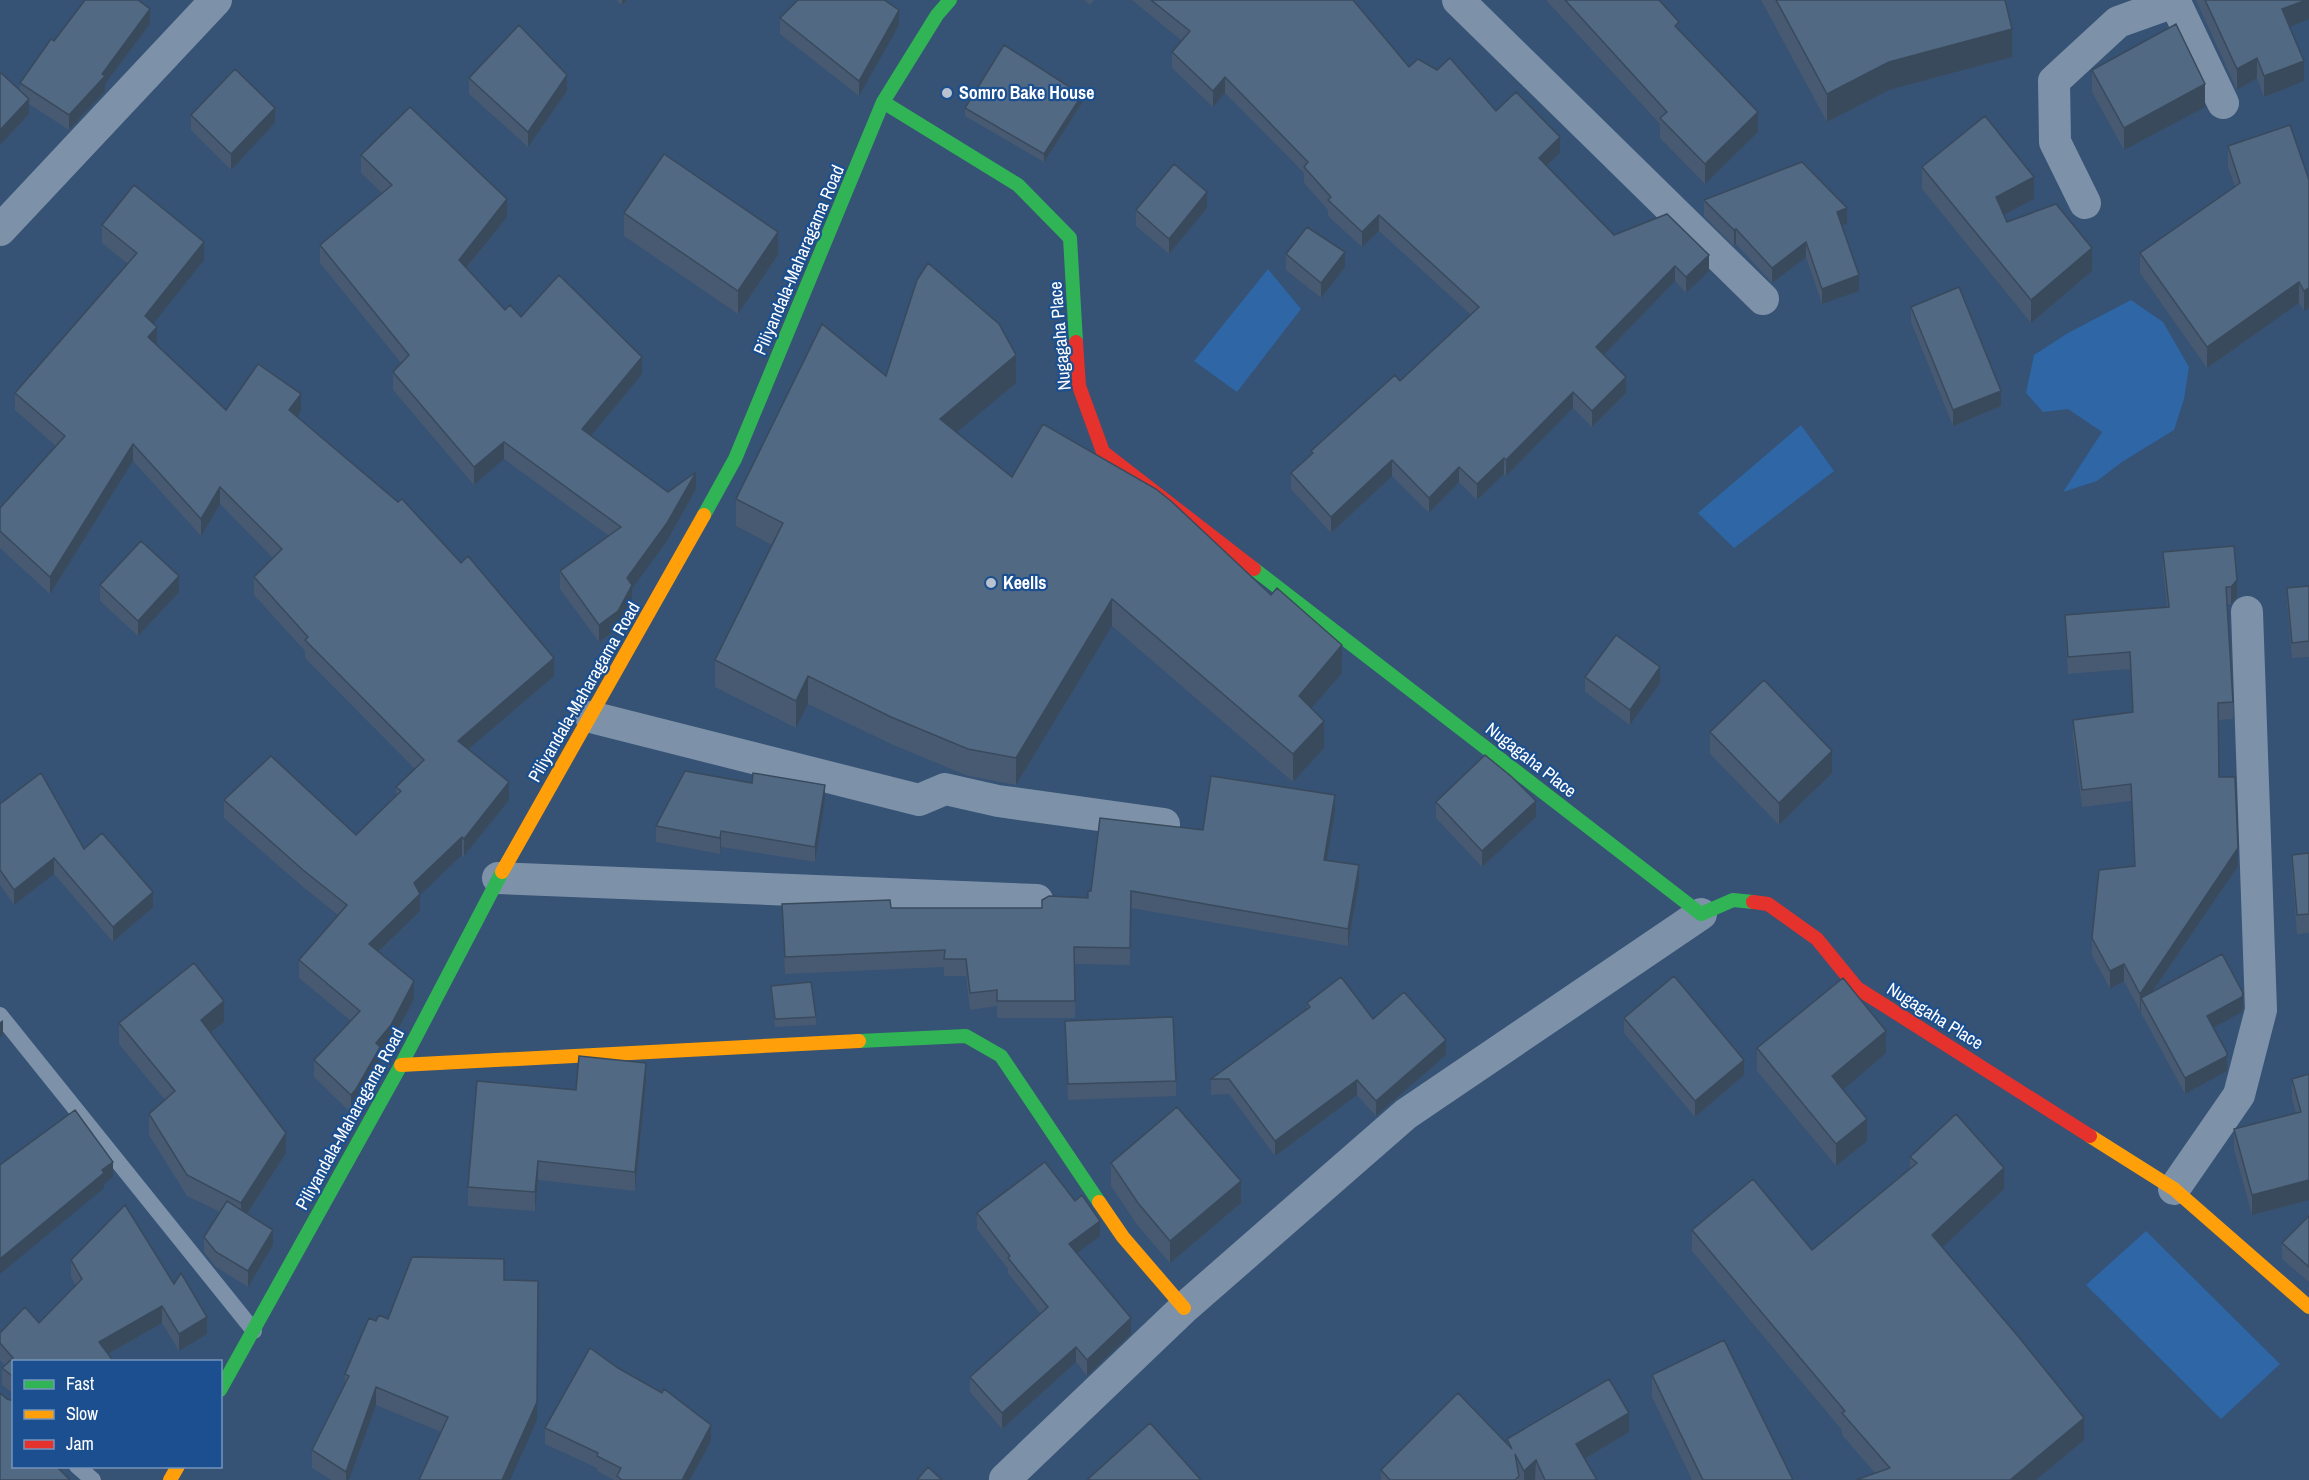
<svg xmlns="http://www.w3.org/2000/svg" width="2309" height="1480" font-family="'Archivo Narrow',sans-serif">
<rect width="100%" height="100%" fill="#365274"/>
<path fill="#2f66a5" d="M1268,269L1301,309L1237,392L1194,361Z
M2131,300L2163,322L2189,367L2184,399L2174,430L2122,462L2097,481L2063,492L2102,432L2068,409L2043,412L2026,393L2034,355L2068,333Z
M1801,425L1834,471L1734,548L1698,513Z
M2146,1231L2280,1364L2221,1419L2086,1285Z"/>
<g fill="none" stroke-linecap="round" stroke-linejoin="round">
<path stroke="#7d92a8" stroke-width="16" d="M0,1015L254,1331
M77,1466L93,1480"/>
<path stroke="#7d92a8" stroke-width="32" d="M1458,0L1763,299
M2174,0L2223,103
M2085,203L2055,142L2054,81L2118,22L2174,2
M0,230L216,0
M591,717L919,800L945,789L998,801L1164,824
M498,878L1037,900
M2174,1189L2239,1095L2261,1010L2247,612
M1005,1479L1184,1308L1406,1114L1701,914"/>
<path stroke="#30b455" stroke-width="14" d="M883,102L1018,185L1070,238L1076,342
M704,515L735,459L883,102L937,15L950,0
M1254,569L1701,914L1733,900L1753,902
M859,1041L966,1036L1001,1056L1099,1202
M220,1390L401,1065L502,872"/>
<path stroke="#ff9f0a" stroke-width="14" d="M502,872L704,515
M401,1065L859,1041
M2090,1136L2174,1189L2309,1307
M1099,1202L1123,1237L1184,1308
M170,1480L178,1466"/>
<path stroke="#e5322d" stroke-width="14" d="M1076,342L1079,386L1103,452L1254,569
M1753,902L1768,904L1817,939L1857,988L2090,1136"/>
</g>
<path fill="#475a72" d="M616,0H627L622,5Z
M1084,0H1094L1090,5Z
M1132,0H1353L1409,67L1496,111L1560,153L1547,166L1614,235L1709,271L1686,293L1675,281L1604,355L1626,393L1592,427L1573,408L1506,476L1504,474L1477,500L1459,482L1429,513L1392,476L1331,533L1291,489V473L1311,455V451L1400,381L1471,315L1379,231L1362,247L1328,216V210L1304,183V173L1225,93L1213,107L1172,68V52L1182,41Z
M1546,0H1659L1679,30L1758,132L1705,184L1660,138V124Z
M1761,0H2005L2012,57L1889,90L1827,122Z
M2196,0H2309L2289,27L2304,81L2264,97L2257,78L2237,90Z
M780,18L899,25L859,96L780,34Z
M150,24L105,84V91L69,130L29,104V114L0,145V72L20,91V83L54,41Z
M2092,70L2205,107L2124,150L2092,92Z
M469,78L567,91L528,147L469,94Z
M1082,103L1044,162L965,116V108Z
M191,115L275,123L231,170L191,130Z
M2228,146L2309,180L2304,311L2299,303L2207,368L2140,273V253L2235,187L2228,167Z
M361,155L507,217L467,268L505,310L521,317L642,374L591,436L668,492L696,489L667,541L632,589V603L618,628L599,642L560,589V571L609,536L504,459L474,485L393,390V372L401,363L320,263V245L382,193L361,173Z
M1922,167L2034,199L2004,215L2007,222L2092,271L2031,323L1922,189Z
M1704,200L1847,224L1842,226L1859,291L1822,304L1806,257L1772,283L1736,244L1734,246L1704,216Z
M1207,208L1169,254L1136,226V210Z
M624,213L778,255L738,314L624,236Z
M102,225L204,260L153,323L157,345L226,410L301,411L297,417L554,676L468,749L509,800L464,856L462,855L420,895V911L379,952L414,999L391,1043L380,1056V1064L356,1107L351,1113L314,1077V1060L351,1021L299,978V960L338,915L303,887L224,818V800L356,835L396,796V787L415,769L305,658V651L254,595V577L273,558L220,504L201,536L133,461L50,594L0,548V508L56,446L15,410V393L128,264L102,243Z
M1286,254L1345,267L1321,298L1286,270Z
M1911,307L2001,406L1953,426L1911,322Z
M886,376L1016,383L956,432L1012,477L1342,673L1312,708L1324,748L1293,782L1112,626L1016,785L968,776L891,744L808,704L796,728L715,687V660L772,545L736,526V499Z
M2234,546L2237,597L2231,604H2227L2233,702V719L2218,720L2219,777L2238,866L2153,991L2243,1008L2242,1012L2213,1027L2227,1069V1071L2185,1094L2141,1013V1009L2140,1011L2124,981L2110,989L2092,955V938L2134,866L2131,801L2082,807L2073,737V720L2132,712L2130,669L2068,674L2065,632V615L2167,607L2163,569V552Z
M100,585L179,592L138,636L100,601Z
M2309,586V657L2292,658L2287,603V588Z
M1585,677L1660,683L1630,725L1585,692Z
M1710,732L1832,773L1779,825L1710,754Z
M825,800L815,862L721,847L720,854L656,842V826Z
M1436,802L1536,817L1482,867L1436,818Z
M0,804L84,849L153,907L113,942L54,874L14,905L0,885Z
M1335,812L1327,860L1359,882L1348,946L1131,908L1130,965L1075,964V1018H997V1006L970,1010L966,976H944V967L785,974L782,904L891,908H1042L1088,898L1091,891L1203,830Z
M2309,853V933L2297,934L2292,874V855Z
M771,986L816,1017V1025L775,1027L771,994Z
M1307,1003L1373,1019L1446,1055L1376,1116L1357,1095L1275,1156L1229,1094L1211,1095V1079L1307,1009Z
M1624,1018L1744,1075L1695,1117L1624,1033Z
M1065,1021L1176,1081V1096L1068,1100Z
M224,1022L210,1033L286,1153L247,1214L273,1245L248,1287L216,1267L204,1252V1237L220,1212L187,1196L149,1135V1114L165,1100L119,1044V1023Z
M1757,1048L1886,1053L1843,1089L1867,1141L1836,1166L1757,1071Z
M2309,1074V1200L2252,1215L2234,1149V1129L2296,1114L2292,1099V1079Z
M646,1082L635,1191L538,1180L535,1211L468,1206V1187L576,1090Z
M1910,1157L2004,1189L1942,1247L2084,1440L2036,1480H1856L1875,1473L1842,1435V1430L1692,1251V1230L1812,1250L1910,1169Z
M1111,1163L1241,1203L1170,1263L1138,1226L1111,1186Z
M977,1213L1100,1236L1077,1253L1131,1334L1087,1376L1076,1362L1002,1429L970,1392V1377L1040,1313L1008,1273V1269L977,1229Z
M2309,1216V1282L2282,1259V1243Z
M71,1260L174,1284L207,1334L179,1351L162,1323L108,1354L14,1362V1394L2,1385V1368L5,1365L0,1360V1333L39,1323L76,1286L71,1277Z
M504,1280L537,1420L441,1432L376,1405L349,1480H331L312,1468V1450L345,1384V1374L376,1321L388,1319Z
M1652,1375L1793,1480H1692L1652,1397Z
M545,1428L711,1441L690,1480H614L597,1471V1468L545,1444Z
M1629,1432L1585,1459L1597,1480H1381V1470L1507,1443V1439Z"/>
<path fill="#394a5c" d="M622,0H627L622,5Z
M2306,0H2309V19L2282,30V9Z
M150,9V24L105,84V91L69,130V115L102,74Z
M899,10V25L859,96V81Z
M2012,29V57L1889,90L1827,122V94L1889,62Z
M2257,58V78L2237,90V69Z
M2304,61V81L2264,97V76Z
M567,75V91L528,147V132Z
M1225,77V93L1213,107V91Z
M2205,84V107L2124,150V128Z
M1082,95V103L1044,162V154Z
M29,99V114L0,145V130Z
M275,108V123L231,170V154Z
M1758,112V132L1705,184V164Z
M1560,137V153L1539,173V158Z
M2034,177V199L1996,219V197Z
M1207,192V208L1169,254V239Z
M507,199V217L459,277V260Z
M1847,208V224L1837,227V212Z
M1379,215V231L1362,247V232Z
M1736,229V244L1734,246V230Z
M778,232V255L738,314V291Z
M204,242V260L145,334V316Z
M1806,242V257L1772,283V268Z
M2092,248V271L2031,323V300Z
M1345,252V267L1321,298V283Z
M1709,255V271L1686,293V277Z
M1675,266V281L1596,363V347Z
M1859,275V291L1822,304V289Z
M2299,282V303L2207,368V347Z
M2309,288V308L2304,311V291Z
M157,327V345L148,337Z
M1016,355V383L940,446V419Z
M642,357V374L582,447V429Z
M1626,377V393L1592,427V411Z
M2001,391V406L1953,426V410Z
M1573,392V408L1506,476V460Z
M301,394V411L289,428V410Z
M504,442V459L474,485V467Z
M133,444V461L50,594V577Z
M1504,458V474L1477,500V484Z
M1392,460V476L1331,533V517Z
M1459,467V482L1429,513V498Z
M696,472V489L667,541L632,589V603L618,628L599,642V625L627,578Z
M220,487V504L201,536V519Z
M179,576V592L138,636V621Z
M2237,580V597L2231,604V587Z
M1112,599V626L1016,785V758Z
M1342,645V673L1299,723V696Z
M554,658V676L458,758V741Z
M1660,667V683L1630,725V710Z
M808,676V704L796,728V701Z
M1324,721V748L1293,782V754Z
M1832,751V773L1779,825V803Z
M509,782V800L464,856V839Z
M825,785V800L815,862V847Z
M1335,795V812L1324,877V860Z
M1536,801V817L1482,867V851Z
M721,831V847L720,854V838Z
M462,837V855L420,895V911L369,961V944L414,883Z
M2238,848V866L2144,1004L2141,998V1009L2140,1011V994Z
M54,858V874L14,905V890Z
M1359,865V882L1348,946V929Z
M153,892V907L113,942V927Z
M2124,964V981L2110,989V971Z
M414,981V999L391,1043L380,1056V1064L356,1107L351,1113V1095L376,1043Z
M2243,993V1008L2242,1012L2207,1031V1016Z
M224,1001V1022L201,1040V1020Z
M3,1020V1035L0,1037V1022Z
M1886,1031V1053L1832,1099V1076Z
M1446,1040V1055L1376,1116V1101Z
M2227,1053V1071L2185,1094V1078Z
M1744,1060V1075L1695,1117V1101Z
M646,1063V1082L635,1191V1172Z
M1357,1080V1095L1275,1156V1141Z
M1867,1119V1141L1836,1166V1144Z
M286,1133V1153L241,1223V1203Z
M538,1161V1180L535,1211V1192Z
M113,1162V1177L104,1184V1188L0,1274V1259L102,1170Z
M2004,1168V1189L1932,1257V1235Z
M2309,1180V1200L2252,1215V1195Z
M1241,1181V1203L1170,1263V1241Z
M1100,1221V1236L1069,1259V1244Z
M273,1230V1245L248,1287V1271Z
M538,1281L537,1420L510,1480H502Z
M162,1306V1323L99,1359V1342Z
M207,1317V1334L179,1351V1334Z
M1131,1318V1334L1087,1376V1360Z
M1076,1347V1362L1002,1429V1413Z
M376,1387V1405L349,1480H346V1472Z
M1629,1413V1432L1576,1464V1444Z
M2084,1418V1440L2036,1480H2010Z
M711,1425V1441L690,1480H682Z
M1536,1460L1535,1480H1524V1471Z"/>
<path fill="#526984" stroke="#394a5c" stroke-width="1.5" d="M85,0H138L150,9L102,74L105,76L69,115L20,83L51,39L54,41Z
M798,0H884L899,10L859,81L780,18Z
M1151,0H1353L1409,67L1418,59L1437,70L1450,58L1496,111L1516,92L1560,137L1539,158L1614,235L1667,214L1709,255L1686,277L1675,266L1596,347L1626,377L1592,411L1573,392L1506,460L1504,458L1477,484L1459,467L1429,498L1392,460L1331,517L1291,473L1313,453L1311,451L1395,375L1400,381L1479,307L1379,215L1362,232L1328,200L1331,197L1304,167L1308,162L1225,77L1213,91L1172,52L1190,31Z
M1565,0H1659L1679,22L1675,26L1758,112L1705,164L1660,118L1667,112Z
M1776,0H2005L2012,29L1889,62L1827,94Z
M2205,0H2306L2282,9L2304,61L2264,76L2257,58L2237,69Z
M2176,24L2205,84L2124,128L2092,70Z
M519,25L567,75L528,132L469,78Z
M1004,45L1082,95L1044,154L965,108Z
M235,69L275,108L231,154L191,115Z
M0,72L29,99L0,130Z
M410,107L507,199L459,260L505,310L510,305L521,317L559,275L642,357L582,429L668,492L696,472L667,523L627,578L632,585L618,611L599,625L560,571L621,527L504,442L474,467L393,372L409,355L320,245L392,185L361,155Z
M1985,116L2034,177L1996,197L2007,222L2056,204L2092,248L2031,300L1922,167Z
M2290,125L2309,180V288L2304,291L2299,282L2207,347L2140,253L2240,183L2228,146Z
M664,154L778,232L738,291L624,213Z
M1802,162L1847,208L1837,212L1859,275L1822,289L1806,242L1772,268L1736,229L1734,230L1704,200Z
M1174,164L1207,192L1169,239L1136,210Z
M134,185L204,242L145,316L157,327L148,337L226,410L258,364L301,394L289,410L398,502L402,499L461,563L468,556L554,658L458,741L509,782L464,839L462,837L414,883L420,894L369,944L414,981L391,1025L376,1043L380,1047L356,1089L351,1095L314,1060L360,1011L299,960L347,905L303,870L224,800L271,756L356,835L401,791L396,787L424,760L305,640L308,637L254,577L282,549L220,487L201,519L133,444L50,577L0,531V508L65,436L15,393L137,253L102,225Z
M1307,227L1345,252L1321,283L1286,254Z
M928,263L999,324L1016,355L940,419L1012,477L1043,424L1156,489L1171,501L1271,595L1277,588L1342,645L1299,696L1324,721L1293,754L1112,599L1016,758L968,749L891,717L808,676L796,701L715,660L783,523L736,499L822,324L886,376L917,280Z
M1959,287L2001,391L1953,410L1911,307Z
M141,541L179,576L138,621L100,585Z
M2234,546L2237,580L2231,587H2226L2233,702L2218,703L2219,777H2235L2238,848L2140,994L2124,964L2110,971L2092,938L2099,870L2135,866L2131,784L2082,790L2073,720L2133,712L2130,652L2068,657L2065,615L2169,607L2163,552Z
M2309,586V641L2292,643L2287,588Z
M1616,635L1660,667L1630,710L1585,677Z
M1764,680L1832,751L1779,803L1710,732Z
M1485,755L1512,777L1536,801L1482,851L1436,802Z
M685,771L752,783L753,773L825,785L815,847L721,831L720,838L656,826Z
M41,773L84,849L102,833L153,892L113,927L54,858L14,890L0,870V804Z
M1211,776L1335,795L1324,860L1359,865L1348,929L1131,891L1130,948L1074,947L1075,1001H997V990L970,993L966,959H944L945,950L785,957L782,904L890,900L891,908H1042V900L1049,896L1088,898V891H1091L1100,818L1203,830Z
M2309,853V914L2297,915L2292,855Z
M2222,954L2243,993L2242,997L2207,1016L2227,1053V1056L2185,1078L2141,998Z
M194,963L224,1001L201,1020L286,1133L241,1203L187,1175L149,1114L175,1091L119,1023Z
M1674,976L1744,1060L1695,1101L1624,1018Z
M1341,977L1373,1019L1404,992L1446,1040L1376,1101L1357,1080L1275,1141L1229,1079H1211L1310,1007L1307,1003Z
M1843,978L1886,1031L1832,1076L1867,1119L1836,1144L1757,1048Z
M811,982L816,1017L775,1019L771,986Z
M1173,1017L1176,1081L1068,1084L1065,1021Z
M579,1056L646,1063L635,1172L538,1161L535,1192L468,1187L477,1081L576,1090Z
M2309,1074V1180L2252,1195L2234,1129L2301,1112L2292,1079Z
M1177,1107L1241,1181L1170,1241L1138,1203L1111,1163Z
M75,1110L113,1162L102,1170L104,1173L0,1259V1165Z
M1956,1114L2004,1168L1932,1235L2017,1335L2084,1418L2010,1480H1856L1890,1468L1842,1413L1845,1411L1692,1230L1753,1179L1812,1250L1917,1163L1910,1157Z
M1045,1162L1075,1201L1082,1195L1100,1221L1069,1244L1131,1318L1087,1360L1076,1347L1002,1413L970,1377L1048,1307L1008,1258L1010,1256L977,1213Z
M227,1201L273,1230L248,1271L216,1252L204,1237Z
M125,1205L174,1284L181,1273L207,1317L179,1334L162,1306L99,1342L114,1362H14V1377L2,1368L13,1358L0,1343V1333L25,1307L39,1323L82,1279L71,1260Z
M2309,1216V1267L2282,1243Z
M412,1257L504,1259V1280L538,1281L537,1402L502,1480H419L448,1417L376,1387L346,1472L312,1450L349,1376L345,1374L369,1318L376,1321L379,1315L388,1319Z
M1724,1340L1793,1480H1703L1652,1375Z
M590,1348L618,1368L662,1393L664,1389L711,1425L682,1480H622L617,1476L621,1468L597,1456L598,1453L545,1428Z
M1609,1379L1629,1413L1576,1444L1597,1480H1545L1536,1460L1524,1471L1515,1454L1519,1476L1515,1480H1390L1381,1470L1458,1393L1512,1449L1507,1439Z
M0,1393L7,1399L14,1401V1467H57L70,1480H0Z
M1150,1423L1201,1480H1087Z
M928,1467L942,1480H917Z"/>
<g fill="#b9c2ce" stroke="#1b4f8f" stroke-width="2">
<circle cx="947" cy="93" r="6"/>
<circle cx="991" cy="583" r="6"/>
</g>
<g text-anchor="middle" stroke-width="4.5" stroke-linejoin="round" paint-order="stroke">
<g font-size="18" font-weight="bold" fill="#fff" stroke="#1b4f8f" text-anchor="start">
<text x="959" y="99">Somro Bake House</text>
<text x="1003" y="589">Keells</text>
</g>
<g font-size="18" fill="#fff" stroke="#1b4f8f">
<text transform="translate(799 260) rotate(-67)" y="6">Piliyandala-Maharagama Road</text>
<text transform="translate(1060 336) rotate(-95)" y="6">Nugagaha Place</text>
<text transform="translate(584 692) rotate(-60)" y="6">Piliyandala-Maharagama Road</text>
<text transform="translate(1531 760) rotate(38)" y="6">Nugagaha Place</text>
<text transform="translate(1935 1016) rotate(32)" y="6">Nugagaha Place</text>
<text transform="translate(350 1119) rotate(-61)" y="6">Piliyandala-Maharagama Road</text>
</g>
</g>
<rect x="12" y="1360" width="210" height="108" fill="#1b4f8f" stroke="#7695bc" stroke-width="1.5"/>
<rect x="24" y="1380" width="30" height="9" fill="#30b455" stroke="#7695bc" stroke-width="1.5"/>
<text x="66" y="1390" font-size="18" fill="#ffffff">Fast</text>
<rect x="24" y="1410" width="30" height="9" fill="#ff9f0a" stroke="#7695bc" stroke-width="1.5"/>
<text x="66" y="1420" font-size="18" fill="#ffffff">Slow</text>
<rect x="24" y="1440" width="30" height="9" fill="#e5322d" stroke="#7695bc" stroke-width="1.5"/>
<text x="66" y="1450" font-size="18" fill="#ffffff">Jam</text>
</svg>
